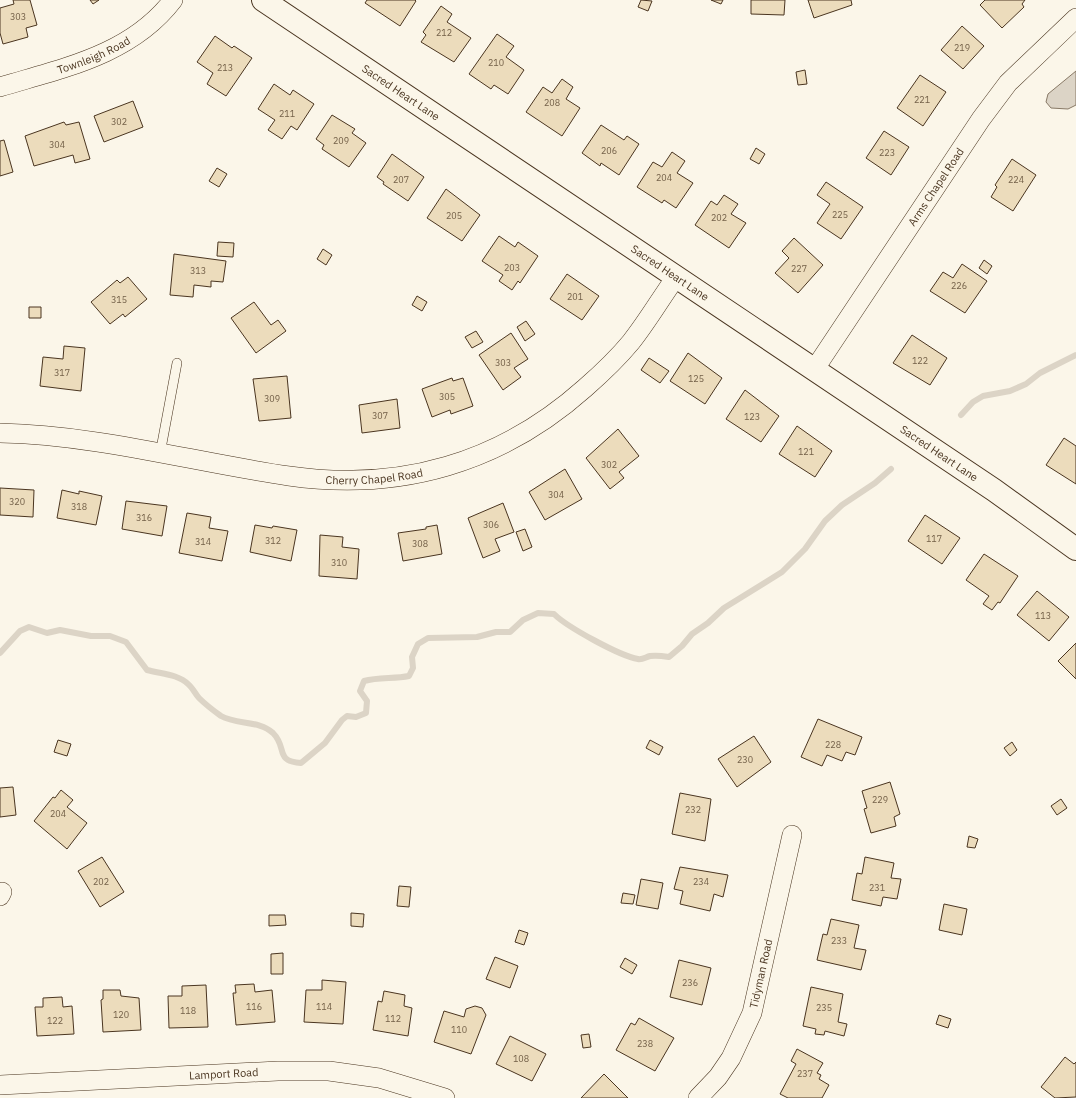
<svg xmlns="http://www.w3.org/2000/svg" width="1076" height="1098" font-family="'IBM Plex Sans',sans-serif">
<rect width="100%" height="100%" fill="#fbf6e9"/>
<path fill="#dcd4c6" stroke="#887966" d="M1076,71V105L1068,109L1051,108L1046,102L1048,94Z"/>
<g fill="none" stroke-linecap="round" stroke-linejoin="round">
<path stroke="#dcd4c6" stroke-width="6" d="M961,415L973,402L983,396L1010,391L1026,384L1040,373L1076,355
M0,653L20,631L29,627L47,633L60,630L91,636H110L126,642L147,670C161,674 178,674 188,684C193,688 195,694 199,698C205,704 214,711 221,716C237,725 259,720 273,733C288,748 274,761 301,763L325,743L342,720L347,716L356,717L366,713L367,701L360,691L364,681C379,677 394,679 409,676L413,668L412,657L418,644L428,638L477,637L496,632H510L523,620L538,613L554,614C567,627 620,656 638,659C642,660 646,657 650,656C656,655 663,656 669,657L682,646L692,634L708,623L724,608L782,572L805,549L825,521L842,505L875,483L891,469"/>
</g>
<path fill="#ecdcbc" stroke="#4a3520" d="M13,0H30L37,25L26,28L28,37L3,44L0,33V8L14,4Z
M90,0H99L93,4Z
M367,0H415L416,1L400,26L365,3Z
M641,0L652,1L648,11L638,7Z
M711,0H723L721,4Z
M751,0H785L784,15L751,14Z
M808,0H851L852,5L814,18Z
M985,0H1025L1022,4L1024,7L1002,28L980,5Z
M441,6L452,14L447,22L471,38L454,62L421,42L426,35L423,32Z
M962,26L984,46L963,69L941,50Z
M497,34L514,46L506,57L524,70L508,94L494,85L491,89L469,74Z
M215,36L232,48L234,46L252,58L226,96L207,84L213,73L197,62Z
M805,70L807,84L798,85L796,72Z
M920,75L946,92L923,126L897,108Z
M562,79L573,87L566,99L580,108L562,136L526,112L543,87L552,93Z
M274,84L290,95L293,90L314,104L297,130L291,126L282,139L268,130L275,120L258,109Z
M133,101L143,127L104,142L94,116Z
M332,115L355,129L352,133L366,143L349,167L322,149L324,145L316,139Z
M64,122L66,125L79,122L90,159L75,163L73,155L34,166L25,136Z
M601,125L624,140L627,136L639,144L619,175L601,163L600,166L582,153Z
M884,131L909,147L891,175L866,158Z
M4,140L13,172L0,176V141Z
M756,148L765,154L759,164L750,159Z
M672,152L685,161L677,173L693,183L676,208L664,200L662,203L637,187L653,162L662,167Z
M392,154L424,177L408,201L383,184L384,182L377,177Z
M1012,159L1036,175L1013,211L991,197L997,187L995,185Z
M217,168L227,174L219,187L209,181Z
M826,182L863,207L841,239L817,223L830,204L817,195Z
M446,189L480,215L462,241L427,218Z
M724,195L738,204L731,214L746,223L729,248L695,225L711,201L717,205Z
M499,236L515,247L518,242L538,256L520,283L518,281L512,290L499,281L503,275L482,261Z
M794,238L823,265L798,293L775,273L789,258L782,251Z
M218,242L234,243L233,257L217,256Z
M323,249L332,255L326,265L317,259Z
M174,254L226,261L223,282L211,281V287L194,285L193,297L170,295Z
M984,260L992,266L987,274L979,268Z
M962,264L987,281L965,313L930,291L943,272L953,278Z
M567,274L599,296L582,320L550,299Z
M128,277L147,299L125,317L123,314L110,324L91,302L117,280L120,283Z
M417,296L427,302L422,311L412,305Z
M254,302L271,325L278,320L286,331L256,353L231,318Z
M29,307H41V318H29Z
M526,321L535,334L525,341L517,327Z
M476,331L483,342L472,348L465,337Z
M511,333L528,359L514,368L521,377L503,390L479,355Z
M912,335L947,358L930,385L893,363Z
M64,346L85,348L81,391L40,386L43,357L63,359Z
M688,353L722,378L705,404L670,381Z
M649,358L669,371L660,383L641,370Z
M287,376L291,418L259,421L253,379Z
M452,378L453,381L463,378L473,406L451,414L450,410L432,417L422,389Z
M745,390L779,416L761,442L726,419Z
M397,399L400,428L362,433L359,405Z
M797,426L832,451L815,477L779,454Z
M618,429L639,456L619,472L624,478L610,489L586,458Z
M1064,438L1076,446V484L1046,465Z
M565,469L582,499L545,520L529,492Z
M0,488L34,490L33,517L0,515Z
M62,490L79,494V491L102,496L96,525L57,518Z
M126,501L167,506L162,536L122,529Z
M503,503L514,532L495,539L500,551L483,558L468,518Z
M187,513L211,517L209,528L228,531L222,561L179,553Z
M925,515L960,538L942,564L908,541Z
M255,525L272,528L273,526L297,530L291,561L250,552Z
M437,525L442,554L403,561L398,533L426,529V527Z
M525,529L532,547L523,551L516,532Z
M320,535L343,537L342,547L359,549L357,579L319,576Z
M984,554L1018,576L1000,603L998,602L992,610L983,604L989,596L966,580Z
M1037,591L1069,617L1049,641L1017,615Z
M1076,643V679L1058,661Z
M818,719L862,737L855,755L846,752L842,761L827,755L822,766L801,757Z
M754,736L771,762L737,787L718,759Z
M58,740L71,744L67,756L54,752Z
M650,740L663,747L659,755L646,748Z
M1012,742L1017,750L1010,756L1004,748Z
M890,782L900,814L894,817L896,826L871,833L864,809L867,808L862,791Z
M13,787L16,815L0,817V788Z
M61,790L73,800L67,807L87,823L67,849L34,821L53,797L55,798Z
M680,793L711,799L705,841L672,834Z
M1061,799L1067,808L1057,815L1051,806Z
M969,836L978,839L975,848L967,847Z
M102,857L124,892L100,907L78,871Z
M865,857L894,863L891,878L901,879L897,899L883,897L881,906L852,900L857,873L862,874Z
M680,867L728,875L723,897L714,894L710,911L680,904L683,891L674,889Z
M641,879L663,883L658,909L636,905Z
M399,886L411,887L409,907L397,906Z
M623,893L635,895L633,904L621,903Z
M944,904L967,909L962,935L939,930Z
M351,913L364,914L363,927L351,926Z
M269,915H285L286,925L269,926Z
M831,919L859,925L854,948L866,950L861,970L817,960L823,934L827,935Z
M519,930L528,933L524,945L515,942Z
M283,953V974H271V954Z
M495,957L518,966L510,988L486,979Z
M625,958L637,965L632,974L620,967Z
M679,960L711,968L702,1005L670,997Z
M322,980L346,982L343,1024L304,1022L306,990H322Z
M254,984L255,992L272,990L275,1022L236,1025L233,993H236L235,985Z
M206,985L208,1027L169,1028L168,996H182V986Z
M811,987L843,994L838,1022L847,1024L844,1036L825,1031L824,1035L815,1034L816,1029L803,1026Z
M103,990H120L121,996L139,998L141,1030L103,1032L101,1000L103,999Z
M384,991L405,995L404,1006L412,1008L408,1036L373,1030L378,1001L382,1002Z
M62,997L63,1007L72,1006L74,1034L37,1036L35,1007H43V998Z
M475,1006L482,1008L486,1015L471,1054L434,1042L444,1011L464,1017L466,1009Z
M939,1015L951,1019L948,1028L936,1024Z
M639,1018L674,1038L655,1071L616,1050L631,1023L635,1025Z
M589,1034L591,1047L583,1048L581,1035Z
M510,1036L546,1054L532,1081L496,1064Z
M797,1049L823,1063L817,1073L821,1075L819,1079L829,1085L822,1098H788L780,1094L796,1064L791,1061Z
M1065,1057L1074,1064L1076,1062V1097L1055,1098L1041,1087Z
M604,1074L628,1098H581Z"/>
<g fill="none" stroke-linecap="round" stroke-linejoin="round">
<g stroke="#4a3520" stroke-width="10">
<path id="lane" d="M160,454L177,363"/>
</g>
<g stroke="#4a3520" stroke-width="20">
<g id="street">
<path id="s1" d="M0,87C63,68 131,55 173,0"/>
<path id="s2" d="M814,370L981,119L1008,83L1076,18"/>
<path id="s3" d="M0,433C98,435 193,462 289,476C400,492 501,463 585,388C601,374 617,359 631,342C647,322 661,298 676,277"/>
<path d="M0,896L2,892"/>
<path id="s4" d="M0,1085L278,1071H329L379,1078L445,1098"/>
<path id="s5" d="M698,1098L718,1077L731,1058L752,1013L792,835"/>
</g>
</g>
<g stroke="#4a3520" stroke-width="24">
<g id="secondary">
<path id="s6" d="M263,0L994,490L1076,549"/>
</g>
</g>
<use href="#lane" stroke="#fbf6e9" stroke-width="9"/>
<use href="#street" stroke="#fbf6e9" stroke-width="19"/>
<use href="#secondary" stroke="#fbf6e9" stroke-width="22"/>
</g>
<g text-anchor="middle" stroke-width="3" stroke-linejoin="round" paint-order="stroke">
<g font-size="9" fill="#725f47">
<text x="18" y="20">303</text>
<text x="444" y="36">212</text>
<text x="962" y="51">219</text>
<text x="496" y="66">210</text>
<text x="225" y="71">213</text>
<text x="922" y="103">221</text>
<text x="552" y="106">208</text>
<text x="287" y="117">211</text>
<text x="119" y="125">302</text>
<text x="341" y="144">209</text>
<text x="57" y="148">304</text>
<text x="609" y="154">206</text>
<text x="887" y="156">223</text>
<text x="664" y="181">204</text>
<text x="401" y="183">207</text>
<text x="1016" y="183">224</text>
<text x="840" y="218">225</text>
<text x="454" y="219">205</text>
<text x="719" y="221">202</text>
<text x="512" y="271">203</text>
<text x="799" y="272">227</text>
<text x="198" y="274">313</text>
<text x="959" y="289">226</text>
<text x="575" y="300">201</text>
<text x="119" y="303">315</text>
<text x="920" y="364">122</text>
<text x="503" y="366">303</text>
<text x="62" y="376">317</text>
<text x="696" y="382">125</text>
<text x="447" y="400">305</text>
<text x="272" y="402">309</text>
<text x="380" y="419">307</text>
<text x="752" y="420">123</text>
<text x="806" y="455">121</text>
<text x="609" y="468">302</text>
<text x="556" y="498">304</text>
<text x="17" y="505">320</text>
<text x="79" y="510">318</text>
<text x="144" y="521">316</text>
<text x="491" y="528">306</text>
<text x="934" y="542">117</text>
<text x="273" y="544">312</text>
<text x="203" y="545">314</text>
<text x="420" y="547">308</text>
<text x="339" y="566">310</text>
<text x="1043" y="619">113</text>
<text x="833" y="748">228</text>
<text x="745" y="763">230</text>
<text x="880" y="803">229</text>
<text x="693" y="813">232</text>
<text x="58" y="817">204</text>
<text x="101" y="885">202</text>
<text x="701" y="885">234</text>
<text x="877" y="891">231</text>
<text x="839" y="944">233</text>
<text x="690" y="986">236</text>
<text x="254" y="1010">116</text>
<text x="324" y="1010">114</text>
<text x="824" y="1011">235</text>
<text x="188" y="1014">118</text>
<text x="121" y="1018">120</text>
<text x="393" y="1022">112</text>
<text x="55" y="1024">122</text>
<text x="459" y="1033">110</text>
<text x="645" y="1047">238</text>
<text x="521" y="1062">108</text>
<text x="805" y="1077">237</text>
</g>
<g font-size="11" fill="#4a3520" stroke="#fbf6e9">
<text dy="4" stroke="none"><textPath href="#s1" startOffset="99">Townleigh Road</textPath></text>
<text dy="4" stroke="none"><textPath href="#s6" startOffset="166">Sacred Heart Lane</textPath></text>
<text dy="4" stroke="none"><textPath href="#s2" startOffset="220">Arms Chapel Road</textPath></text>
<text dy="4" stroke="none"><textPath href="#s6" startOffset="490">Sacred Heart Lane</textPath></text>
<text dy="4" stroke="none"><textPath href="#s6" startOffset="814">Sacred Heart Lane</textPath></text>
<text dy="4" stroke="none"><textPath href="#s3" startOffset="378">Cherry Chapel Road</textPath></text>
<text dy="4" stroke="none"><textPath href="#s5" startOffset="142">Tidyman Road</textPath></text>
<text dy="4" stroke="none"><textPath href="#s4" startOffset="224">Lamport Road</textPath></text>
</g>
</g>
</svg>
